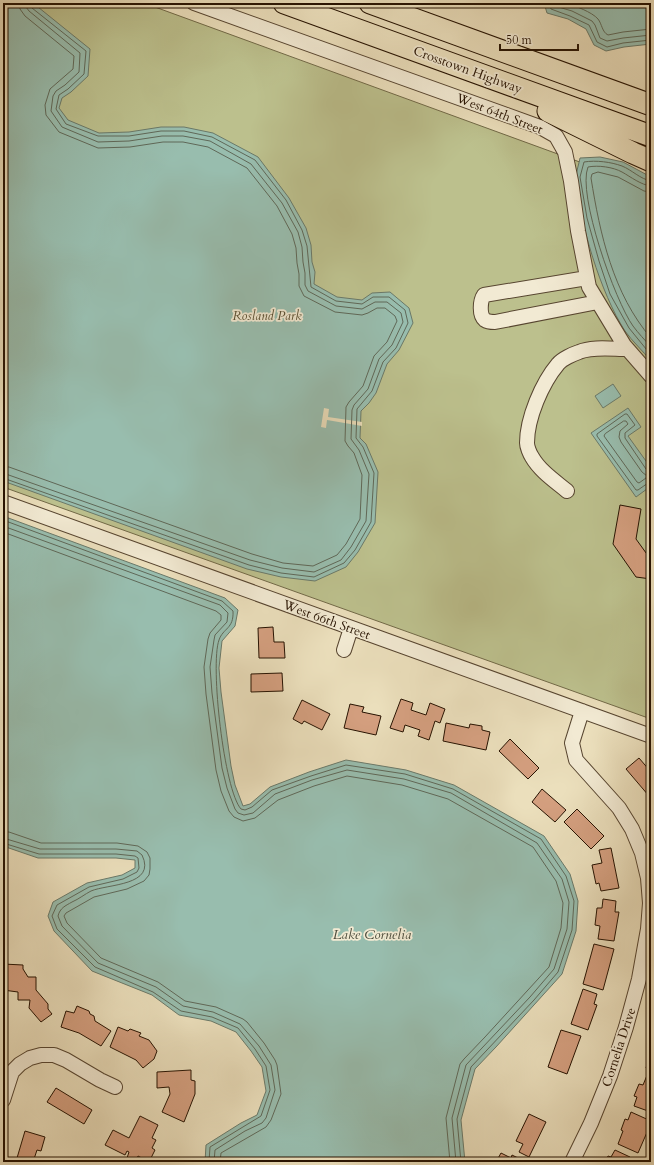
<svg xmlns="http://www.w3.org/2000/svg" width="654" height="1165" font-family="Cardo,serif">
<rect width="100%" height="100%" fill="#ebdfbc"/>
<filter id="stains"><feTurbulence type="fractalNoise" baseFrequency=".005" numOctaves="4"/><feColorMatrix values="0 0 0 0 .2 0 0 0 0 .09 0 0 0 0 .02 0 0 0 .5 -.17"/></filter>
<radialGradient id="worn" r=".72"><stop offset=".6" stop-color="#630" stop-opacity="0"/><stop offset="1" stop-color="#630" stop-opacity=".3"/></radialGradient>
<path fill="#bcc08d" stroke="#716947" d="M3,3H144L651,188V719L3,487Z"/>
<path fill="#98bdae" stroke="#6a7969" d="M3,3H33L90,49L88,76L71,92L62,98L59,108L68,120L99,133L129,132L161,127H184L213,133L258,157L289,198L306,228L311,245L312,262L315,272L314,284L337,297L362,300L372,293L390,292L409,308L413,323L399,350L387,364L376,393L369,403L361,411L360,438L366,444L378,472L375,523L358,552L346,567L315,581L281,577L247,569L3,481Z
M544,3H651V44L624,47L606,51L594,45L586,29L568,19L547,13Z
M600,157L623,162L651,177V361C643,351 632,341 625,331C601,294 579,222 576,178C576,172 579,164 580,158Z
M613,384L621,396L603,408L595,396Z
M628,408L641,427L628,436L651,468V486L636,497L591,433Z
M3,516L225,598L238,610L235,626L222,641L219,668L221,692L231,766L235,785L243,806L250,804L270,787L309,772L346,760L406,770L454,785L544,836L570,874L578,901L576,931L562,974L496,1047L475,1069L461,1120L465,1162H205L206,1145L241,1123L257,1115L266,1091L262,1067L251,1051L236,1032L211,1021L179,1015L152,995L92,971L54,931L48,916L53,902L87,883L122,875L135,868V860L116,858H38L3,846Z"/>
<path fill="#ebdfbc" d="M324,408L329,409L328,417L362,422V426L327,420L326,428L321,427Z"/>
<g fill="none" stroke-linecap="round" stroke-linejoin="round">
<path stroke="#5f6858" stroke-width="1" d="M549,3L551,9L570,16L589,25L597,42L607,47L623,43L651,40
M554,3L555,6L572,11L592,21L595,25L600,38L607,41L623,38L651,35
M567,3C575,6 592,12 598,19C602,24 602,32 608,35L623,32L651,29
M651,181C640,179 632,170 622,166C611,162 596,160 584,162L580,177L587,218L599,261L610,294L629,328L651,355
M651,186C641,185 631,177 622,172C613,167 598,165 588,167C577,194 615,301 633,326C638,333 645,340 651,347
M651,192L644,191L618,177L598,172L592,174L591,178C600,234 613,294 651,338
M624,421H626L628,424L620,431L619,437L621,442L642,472L647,476L646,478L639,483L637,482L604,436L605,434Z
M3,467H9L252,554L283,563L313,566L337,555L346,544L360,519L362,475L354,453L348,446L345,441L346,407L349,402L363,386L374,356L387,342L397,321L395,316L385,308H377L368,313L362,315L335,312L304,296L299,286V274L297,263L296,248L292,234L277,206L247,168L208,147L183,142H163L130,147L98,148L59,132L46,115L45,105L50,89L73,69L74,56L25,16L20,9L19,3
M651,471L646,469L625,438V433L635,425L627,414H625L597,434V436L636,490H638L648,483H651
M3,473L250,560L282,568L314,572L341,560L351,547L366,521L369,474L359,450L351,439L352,410L354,405L368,389L379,359L392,345L403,322L401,313L387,302H375L362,309L336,306L308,291L305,285V273L303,262L302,247L298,232L282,203L251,164L210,141L183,136H162L129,141L98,142L62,127L51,111L53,96L56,91L65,85L79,72L80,53L29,11L26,7L25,3
M3,478L249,565L281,573L314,577L344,563L355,550L371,522L374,473L363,447L356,438L357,409L372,391L383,362L396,348L408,323L405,310L389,297H373L362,304L336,301L311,287L307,246L302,230L286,200L255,160L212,137L184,131H161L129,136H98L66,124L56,109L59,95L68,89L84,74L86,51L32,8L31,3
M3,520L222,601L233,611C234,629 223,628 219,640C210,665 224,790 241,809L245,810L252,807L272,790L311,776L346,765L405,774L453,789L541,839L566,876L574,901L572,930L558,972L534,1000L471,1067L457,1119L461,1162
M3,526L220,605L228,613L227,622L215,635L214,640L210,667L212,693L222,768L227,788L235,809L238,813L244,815L253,813L275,794L312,780L347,770L404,779L451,793L537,843L562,879L569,902L567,929L554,969L530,997L466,1065L452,1118L456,1162
M3,532L216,611L221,615V620L210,633L208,639L204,667L206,694L216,770L221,791L229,811L234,817L243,821L255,818L278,800L314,786L347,776L402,785L448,799L533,847L556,881L563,903L561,928L549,967L485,1037L464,1059L460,1064L446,1118L450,1162
M3,832H9L41,843H117L138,846L147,852L150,858V869L149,875L144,881L127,889L94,897L66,913L64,916L67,923L101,958L158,982L185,1001L216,1007L243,1019L247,1022L264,1043L275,1060L277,1065L281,1094L271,1120L266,1127L221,1153L220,1162
M3,838L40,849H116L137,851L142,855C157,886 107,884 91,891C85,894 79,899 72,902C65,906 60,908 58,916L62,926L98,963L156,987L183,1006L213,1012L240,1024L259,1046L271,1065L275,1090L266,1118L262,1123L245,1131L215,1150L214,1162
M3,843L39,854H116L135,856L138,858L139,868L137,872L123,879L89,887L57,905L52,916L57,929L95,967L153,992L181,1011L212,1017L238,1028L255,1049L266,1066L270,1090L261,1116L210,1147L209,1162"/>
</g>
<path fill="#d49f7f" stroke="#261201" d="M620,505L641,509L636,539L649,557L651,558V579L636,577L613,544Z
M273,627L274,642H284L285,658H259L258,628Z
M282,673L283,691L251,692V674Z
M401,699L413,703L411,710L426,715L430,703L445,709L440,723L435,721L429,740L418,736L420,730L405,725L403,732L390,728Z
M302,700L330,714L322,730L304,721L302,724L293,719Z
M350,704L364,707L362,712L381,716L376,735L344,728Z
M446,723L469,728L470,724L482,726V730L490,732L486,750L443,741Z
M510,739L539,768L528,779L499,751Z
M639,758L651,772V794L649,796L626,769Z
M542,789L566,810L555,822L532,802Z
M577,809L604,836L591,849L564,822Z
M611,848L619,888L601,891L599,883L596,884L592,865L602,863L599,850Z
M603,899L616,901L615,912H619L614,941L598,939L600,926L595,925L597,908H602Z
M594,944L614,949L603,990L583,984Z
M3,964L23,965V969L28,977H36V990L48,1004V1009L52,1014L41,1022L29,1008L30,1000H18V992L3,990Z
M583,989L597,994L594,1004L597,1005L588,1030L571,1024Z
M77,1006L89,1011L90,1014L94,1016L95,1021L111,1031L101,1046L79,1033L61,1027L66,1011L74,1013Z
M118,1027L128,1031L130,1029L141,1033L139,1036L149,1040L157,1051L154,1059L143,1068L136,1060L110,1047Z
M561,1030L581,1036L567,1074L548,1067Z
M651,1051V1069L646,1068Z
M191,1070V1080L195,1081V1094L184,1122L162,1112L170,1094L169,1087L157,1088V1072Z
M648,1073L651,1075V1104L648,1111L634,1106L637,1097L634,1096L639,1084L643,1085Z
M56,1088L92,1110L84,1124L47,1102Z
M631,1112L651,1121V1128L650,1131L648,1130L638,1153L618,1144L623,1131L621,1130L625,1119L628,1120Z
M529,1114L546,1122L529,1157L519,1152L523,1144L516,1141Z
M140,1116L158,1125L152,1138L156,1140L152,1148L155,1150L149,1162L138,1156L135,1162L127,1158L129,1152L127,1151L125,1155L105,1145L113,1130L129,1138Z
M25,1131L45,1137L41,1151L37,1150L33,1162H28L17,1158Z
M615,1150L630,1157L627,1162H605L608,1156L611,1157Z
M501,1153L511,1158L512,1155L526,1162H496Z"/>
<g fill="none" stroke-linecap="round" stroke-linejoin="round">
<g stroke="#574530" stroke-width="16">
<path id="minor" d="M194,3L540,127L556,136L565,152L571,181L578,231L589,287L624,345L651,376
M587,278L484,295C480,301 479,315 485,320C488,322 491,322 495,322L598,302
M567,491C555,481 540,471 532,457C530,454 527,447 527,443C527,418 542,383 558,364C562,359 573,354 579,352C592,346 613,349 627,349
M3,502L651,736
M344,650L351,628
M3,1100L12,1072L20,1064L30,1058L41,1055H54L66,1060L100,1080L115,1087
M572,1162L591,1123L610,1076L626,1027L639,979L648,929L650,903L648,878L642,853L632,829L619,808L576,760L572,743L582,711"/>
</g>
<g stroke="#261201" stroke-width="23">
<path id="highway" d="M284,3L651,136
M370,3L651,105
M548,111L633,153L651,161"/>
</g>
<use href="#minor" stroke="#f2ead3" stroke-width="14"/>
<use href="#highway" stroke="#ebdfbc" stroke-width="21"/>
</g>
<g text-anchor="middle" stroke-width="3.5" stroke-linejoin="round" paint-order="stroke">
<g font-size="13" fill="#261201" stroke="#f2ead3">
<text transform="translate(468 69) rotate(20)" y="5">Crosstown Highway</text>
<text transform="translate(500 113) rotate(21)" y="5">West 64th Street</text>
<text transform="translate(327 619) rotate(20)" y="5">West 66th Street</text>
<text transform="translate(618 1047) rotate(-72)" y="5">Cornelia Drive</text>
</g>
<g font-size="13" font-style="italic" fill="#5a4f32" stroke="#f2ead3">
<text x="267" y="320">Rosland Park</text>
</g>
<g font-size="14" font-style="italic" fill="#4e4e3e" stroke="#f2ead3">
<text x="372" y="939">Lake Cornelia</text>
</g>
</g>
<rect width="654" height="1165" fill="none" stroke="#ebdfbc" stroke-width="16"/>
<rect x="4" y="4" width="646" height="1157" fill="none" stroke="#261201" stroke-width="2"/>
<rect x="8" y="8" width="638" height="1149" fill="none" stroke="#261201"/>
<path d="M500 44v6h78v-6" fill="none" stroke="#261201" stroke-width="2"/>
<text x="506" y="44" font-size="12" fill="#261201" stroke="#f2ead3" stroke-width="3" paint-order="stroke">50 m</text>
<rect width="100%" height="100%" filter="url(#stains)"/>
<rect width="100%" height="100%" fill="url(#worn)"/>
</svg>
